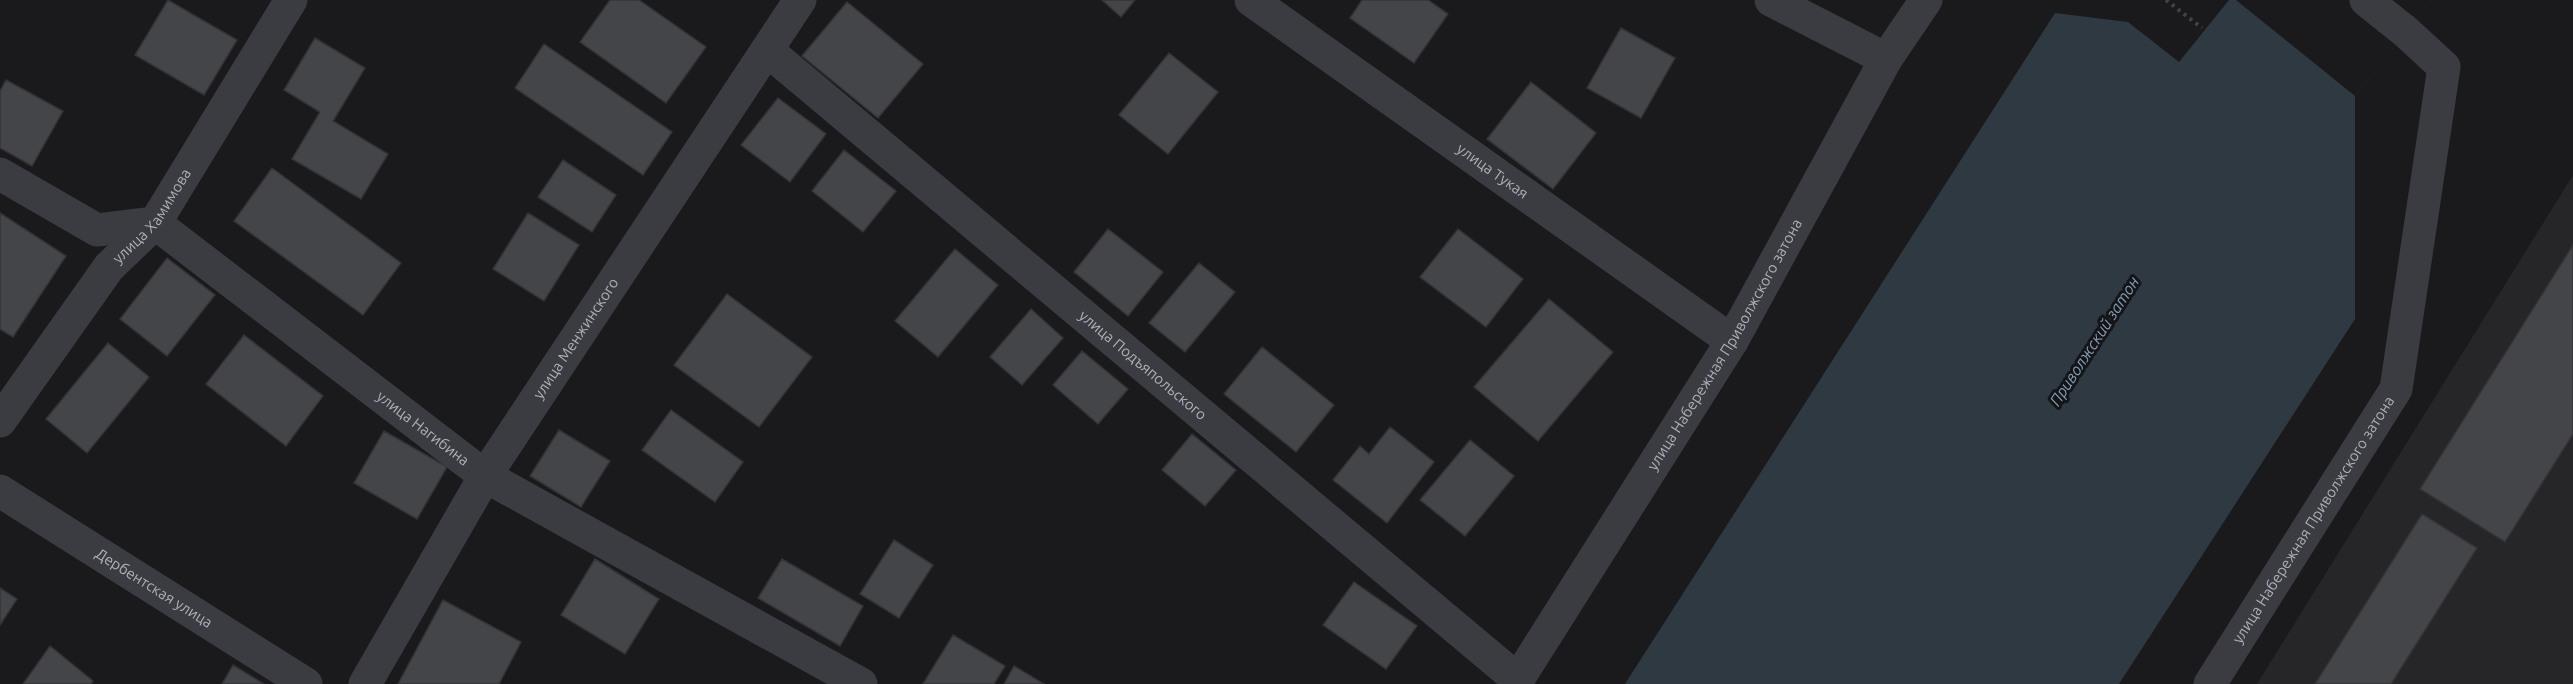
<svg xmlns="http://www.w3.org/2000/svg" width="2573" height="684" font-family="Ubuntu,sans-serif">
<rect width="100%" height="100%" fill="#1a1a1c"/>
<path fill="#262629" d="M2573,175V684H2257Z"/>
<path fill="#2f3941" d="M2229,0H2432L2355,96V319L2119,684H1625L2055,13L2128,22L2179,62Z"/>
<path fill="#1a1a1c" d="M2236,0H2432L2355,96Z"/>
<path fill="#444549" stroke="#343438" stroke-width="1.5" d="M168,0L237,40L204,95L135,55Z
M610,0H639L706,47L666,103L580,42Z
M1102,0H1135L1121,17Z
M1362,0H1428L1448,14L1414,63L1350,18Z
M847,2L923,64L878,118L802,56Z
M1621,28L1675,58L1641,118L1587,88Z
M315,38L365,68L333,121L388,154L361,199L292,159L320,112L284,90Z
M544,44L672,132L643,175L515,88Z
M1169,53L1218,92L1168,154L1119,115Z
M6,80L63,111L32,166L0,148V91Z
M1531,82L1596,133L1553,189L1487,139Z
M778,98L826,134L790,182L741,145Z
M844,150L896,191L863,232L812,191Z
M563,160L616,195L592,232L538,197Z
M272,168L401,263L363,315L234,221Z
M0,213L66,256L13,337L0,329Z
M528,213L579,245L544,301L493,269Z
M1108,229L1163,272L1128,316L1074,272Z
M1458,229L1523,279L1486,327L1420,277Z
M2573,245V434L2505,542L2420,489Z
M955,249L998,285L938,357L895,321Z
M167,258L215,295L167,356L120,319Z
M1199,263L1235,292L1185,352L1149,323Z
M727,294L812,357L759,427L674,365Z
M1549,299L1613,352L1538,441L1474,387Z
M1031,309L1063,338L1022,385L990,357Z
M244,335L323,396L286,446L206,384Z
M108,343L149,377L87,453L46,419Z
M1262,347L1334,405L1296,452L1224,394Z
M1082,351L1128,389L1098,424L1053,385Z
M671,410L743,462L715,502L642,450Z
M1390,427L1434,462L1387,523L1333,480L1360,446L1369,454Z
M559,430L610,461L581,507L530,476Z
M384,431L447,467L417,519L354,483Z
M1192,434L1236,470L1205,506L1162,470Z
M1470,440L1514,476L1465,536L1420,500Z
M2422,514L2477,548L2391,684H2315Z
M894,540L933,565L899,618L860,594Z
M595,559L659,599L625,654L561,615Z
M782,559L863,606L840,646L758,598Z
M1354,582L1417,626L1386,669L1323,625Z
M0,588L17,599L0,625Z
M443,600L521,642L499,684H398Z
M953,635L1005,666L994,684H923Z
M50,646L93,681L91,684H23Z
M233,665L264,684H222Z
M1014,666L1044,684H1004Z"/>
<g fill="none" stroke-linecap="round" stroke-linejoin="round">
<path stroke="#404348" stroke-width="4" stroke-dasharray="3 4.5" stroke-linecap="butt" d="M2166,0L2202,28"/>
<g stroke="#3a3c41" stroke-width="33">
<path id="s1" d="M1251,0L1732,341"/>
<path d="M1771,0L1886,59"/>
<path id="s2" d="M768,51L1517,679"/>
<path id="s3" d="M0,174L97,230L155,223L485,476L861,684"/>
<path id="s4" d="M0,421L109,267L155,223L291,0"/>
<path id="s5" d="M0,491L306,684"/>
<path id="s6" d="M365,684L485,476L800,0"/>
<path id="s7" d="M1515,684L1732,341L1886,59L1926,0"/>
<path id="s8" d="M2210,684L2396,389L2444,67L2406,32L2366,0"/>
</g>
</g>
<g text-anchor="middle" stroke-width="6" stroke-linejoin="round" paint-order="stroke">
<g font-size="15" fill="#acb1bc" stroke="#151517">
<text dy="5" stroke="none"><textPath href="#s1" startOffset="296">улица Тукая</textPath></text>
<text dy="5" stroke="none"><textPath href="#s4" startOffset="256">улица Хамимова</textPath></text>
<text dy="5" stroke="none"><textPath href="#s6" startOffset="405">улица Менжинского</textPath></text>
<text dy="5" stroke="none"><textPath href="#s7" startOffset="399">улица Набережная Приволжского затона</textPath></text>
<text dy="5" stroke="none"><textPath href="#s2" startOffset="489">улица Подъяпольского</textPath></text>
<text dy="5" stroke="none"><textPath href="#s3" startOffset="508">улица Нагибина</textPath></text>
<text dy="5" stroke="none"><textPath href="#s8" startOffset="194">улица Набережная Приволжского затона</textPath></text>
<text dy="5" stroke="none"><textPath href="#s5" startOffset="182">Дербентская улица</textPath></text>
</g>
<g font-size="16" font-style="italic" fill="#839fb7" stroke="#151517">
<text transform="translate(2094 341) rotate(-57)" y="6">Приволжский затон</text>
</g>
</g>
</svg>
